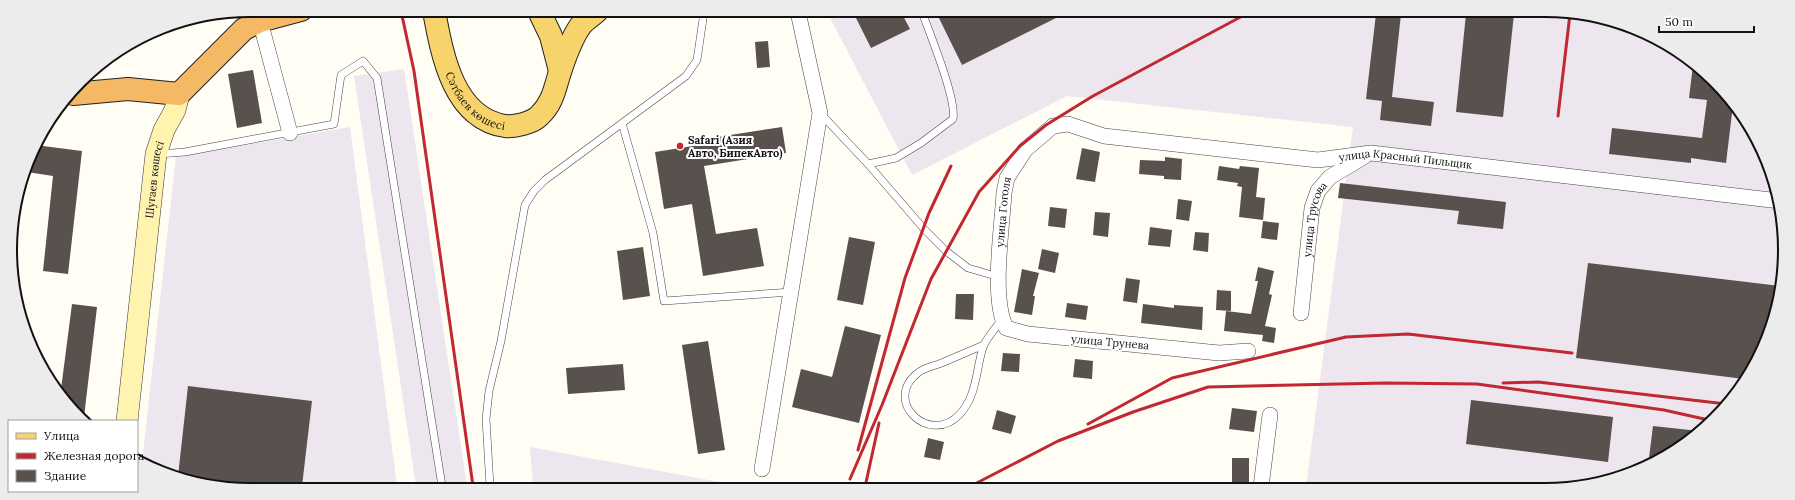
<svg xmlns="http://www.w3.org/2000/svg" width="1795" height="500" font-family="Lora,serif">
<rect width="100%" height="100%" fill="#fffdf4"/>
<path fill="#ede6ef" d="M827,12L1592,15L1678,50L1744,116L1780,203V297L1760,356L1715,420L1651,465L1576,488L1306,487L1353,127L1067,96L912,175Z
M404,69L467,486H416L354,76Z
M350,127L397,486L203,485L142,462L176,157Z
M530,447L741,486H533Z"/>
<path fill="#59514d" d="M853,12H901L910,29L871,48Z
M936,12L1066,13L962,65Z
M1376,14H1401L1392,97L1434,102L1431,126L1380,120L1382,101L1366,99Z
M1466,14H1514L1503,117L1456,112Z
M768,41L770,67L757,68L755,42Z
M1693,65L1733,105L1726,163L1691,158V163L1609,154L1612,128L1702,138L1707,100L1689,98Z
M253,70L262,123L237,128L228,74Z
M782,127L786,153L704,166L716,234L757,228L764,266L703,276L692,204L664,209L655,152L712,143L711,138Z
M35,145L82,151L68,274L43,271L53,176L27,172Z
M1082,148L1100,152L1095,182L1076,179Z
M1165,157L1182,159L1181,180L1164,179V176L1139,174L1140,160L1165,161Z
M1219,166L1239,169L1240,166L1259,168L1256,197L1265,198L1263,220L1239,217L1242,187L1237,186L1238,183L1217,180Z
M1340,183L1506,202L1503,229L1457,224L1459,211L1338,198Z
M1178,199L1192,201L1189,221L1176,219Z
M1050,207L1067,209L1065,228L1048,226Z
M1095,212L1110,213L1108,237L1093,235Z
M1263,221L1279,223L1277,240L1261,238Z
M1150,227L1172,230L1170,247L1148,245Z
M1195,232L1209,233L1208,252L1193,250Z
M849,237L875,242L863,305L837,300Z
M643,247L650,296L623,300L617,251Z
M1042,249L1059,253L1055,273L1038,269Z
M1588,263L1780,286V297L1760,356L1744,379L1576,358Z
M1258,267L1274,271L1269,294L1272,295L1265,326L1276,328L1274,343L1262,341L1263,335L1224,331L1226,311L1251,314L1258,281H1255Z
M1022,269L1039,273L1033,296H1035L1032,315L1014,312Z
M1126,278L1140,280L1137,303L1123,301Z
M1217,290L1231,291V311L1216,310Z
M956,294H974L973,320L955,319Z
M1067,303L1088,306L1086,320L1065,317Z
M72,304L97,307L84,417L60,397Z
M1143,304L1174,308V305L1203,307L1202,330L1141,323Z
M845,326L881,335L859,423L792,407L801,369L832,377Z
M708,341L725,450L698,454L682,345Z
M1003,353L1020,354L1019,372L1001,371Z
M1075,359L1093,361L1092,379L1073,377Z
M623,364L625,390L568,394L566,368Z
M188,386L312,401L302,486L203,485L178,476Z
M1471,400L1613,417L1608,462L1466,444Z
M1232,408L1257,411L1254,432L1229,429Z
M997,410L1016,416L1011,434L992,429Z
M1653,426L1699,431L1648,466Z
M928,438L944,442L940,460L924,457Z
M1232,458H1249V487H1232Z"/>
<g fill="none" stroke-linecap="round" stroke-linejoin="round">
<g stroke="#444" stroke-width="8">
<path id="service" d="M820,113L868,164L924,229L946,251L968,268L999,277
M622,123L653,233L664,301L792,292
M158,154L185,152L334,124L341,75L363,61L377,78L442,486
M868,164L896,158L921,143L953,119C957,100 930,34 922,12
M984,345C969,351 954,358 939,364C932,366 924,368 919,372C881,400 929,446 959,415C977,397 976,369 983,347C987,337 996,328 1002,319
M490,486L486,419L489,391L501,341L525,205L534,191L545,180L686,76L697,60L704,12"/>
</g>
<g stroke="#444" stroke-width="16">
<g id="minor">
<path d="M260,21L290,133"/>
<path id="s1" d="M1301,313L1312,208L1318,191L1330,177L1365,156"/>
<path id="s2" d="M1248,351L1219,353L1028,334L1006,328C991,298 1002,229 1004,193L1007,178L1025,150L1053,126L1068,124L1104,136L1318,160L1371,153L1780,201"/>
<path d="M762,469L820,113L798,12"/>
<path d="M1261,487L1270,415"/>
</g>
</g>
<g stroke="#333" stroke-width="22">
<g id="secondary">
<path id="s3" d="M127,421L156,154L164,130L175,110L179,94"/>
</g>
</g>
<g stroke="#222" stroke-width="24">
<g id="primary">
<path id="s4" d="M434,11C442,54 453,118 505,126C515,127 532,123 539,116C554,102 555,86 561,69C565,57 573,36 581,25C585,20 592,16 597,11"/>
<path d="M539,11L551,36L560,71"/>
</g>
</g>
<g stroke="#222" stroke-width="24">
<path id="trunk" d="M73,94L128,89L179,94L244,29L260,21L301,10"/>
</g>
<use href="#service" stroke="#fff" stroke-width="7"/>
<use href="#minor" stroke="#fff" stroke-width="15"/>
<use href="#secondary" stroke="#fef4b0" stroke-width="21"/>
<use href="#primary" stroke="#f7d36c" stroke-width="22"/>
<use href="#trunk" stroke="#f5b965" stroke-width="22"/>
<path stroke="#c12832" stroke-width="3" d="M401,11L414,71L473,486
M1558,116L1570,14
M1503,383L1538,382L1726,404
M1088,424L1172,378L1346,337L1408,334L1572,353
M858,450L905,278L929,213L951,166
M850,479L882,405L931,279L979,192L1020,146L1046,125L1093,96L1248,13
M865,487L879,423
M969,487L1058,441L1133,412L1208,387L1386,383L1477,384L1664,410L1713,421"/>
</g>
<circle fill="#c12832" stroke="#fff" stroke-width="1.5" cx="680" cy="146" r="4"/>
<g text-anchor="middle" stroke-width="4" stroke-linejoin="round" paint-order="stroke">
<g font-size="11" fill="#111" stroke="#fff">
<text dy="4" stroke="none"><textPath href="#s4" startOffset="104">Сәтбаев көшесі</textPath></text>
<text dy="4" stroke="none"><textPath href="#s2" startOffset="822">улица Красный Пильщик</textPath></text>
<text dy="4" stroke="none"><textPath href="#s3" startOffset="243">Шугаев көшесі</textPath></text>
<text dy="4" stroke="none"><textPath href="#s2" startOffset="361">улица Гоголя</textPath></text>
<text dy="4" stroke="none"><textPath href="#s1" startOffset="95">улица Трусова</textPath></text>
<text transform="translate(1110 342) rotate(5)" y="4">улица Трунева</text>
</g>
<g font-size="11" font-weight="bold" fill="#111" stroke="#fff" text-anchor="start">
<text x="688" y="144">Safari (Азия<tspan x="688" dy="13">Авто, БипекАвто)</tspan></text>
</g>
</g>
<path d="M0 0H1795V500H0ZM250 17H1545A233 233 0 0 1 1778 250V250A233 233 0 0 1 1545 483H250A233 233 0 0 1 17 250V250A233 233 0 0 1 250 17Z" fill="#ececec" fill-rule="evenodd"/>
<path fill="none" stroke="#111" stroke-width="2" d="M250 17H1545A233 233 0 0 1 1778 250V250A233 233 0 0 1 1545 483H250A233 233 0 0 1 17 250V250A233 233 0 0 1 250 17Z"/>
<rect x="8" y="420" width="130" height="72" fill="#ffffff" stroke="#a0a0a0"/>
<rect x="16" y="433" width="20" height="6" fill="#f7d36c" stroke="#a0a0a0"/>
<text x="44" y="440" font-size="12" fill="#111111">Улица</text>
<rect x="16" y="453" width="20" height="6" fill="#c12832" stroke="#a0a0a0"/>
<text x="44" y="460" font-size="12" fill="#111111">Железная дорога</text>
<rect x="16" y="470" width="20" height="12" fill="#59514d" stroke="#a0a0a0"/>
<text x="44" y="480" font-size="12" fill="#111111">Здание</text>
<path d="M1659 26v6h95v-6" fill="none" stroke="#111111" stroke-width="2"/>
<text x="1665" y="26" font-size="12" fill="#111111" stroke="#ffffff" stroke-width="3" paint-order="stroke">50 m</text>
</svg>
